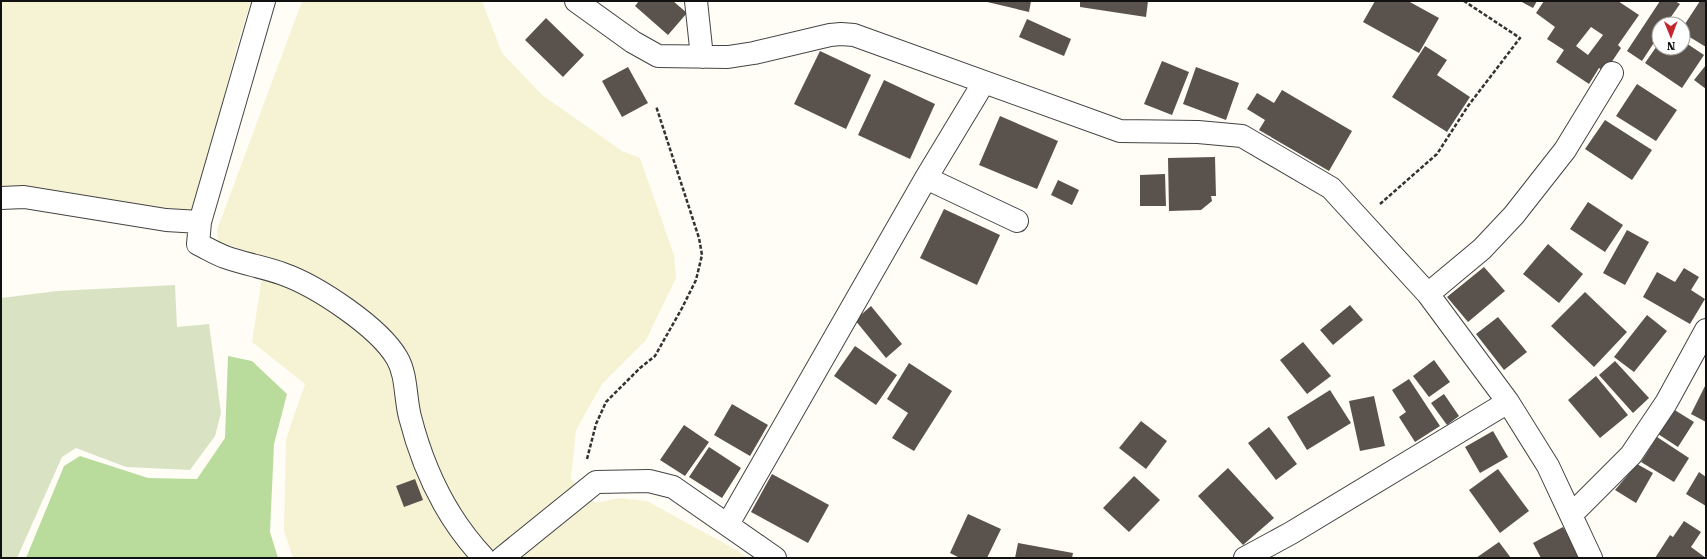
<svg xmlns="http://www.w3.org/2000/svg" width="1707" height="559" font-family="'Roboto Serif',serif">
<rect width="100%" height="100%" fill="#fffdf5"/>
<path fill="#f6f3d4" d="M1,1H251L237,46L193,215L1,192Z
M302,1H482L502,53L542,95L622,151L640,158L674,255L676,278L646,340L602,384L576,430L571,479L595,503L619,498L647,501L740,552L748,558H293L284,531L286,439L305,384L252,342L265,257L218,243L217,230Z"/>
<path fill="#b9dc9c" d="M228,356L252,361L287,394L274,444L270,532L278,558H26L64,466L80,456L148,478L197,479L225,438Z"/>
<path fill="#d9e3c4" d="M175,285L177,327L209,324L221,413L215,436L190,470L126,467L76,448L62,457L17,558H1V298L57,291Z"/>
<path fill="#5a524d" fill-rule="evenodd" d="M639,1H673L687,13L668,35L635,6Z
M983,1H1031L1029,12Z
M1080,1H1148L1146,17L1080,7Z
M1375,1H1408L1439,18L1419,53L1363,22Z
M1520,1H1537L1533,8Z
M1544,1H1618L1639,15L1618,45L1621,48L1605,72L1599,68L1589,84L1556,62L1564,50L1547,39L1555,27L1536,13ZM1591,27L1603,35L1588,55L1576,46Z
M1660,1H1675L1680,4L1666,24H1659V35L1642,61L1627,51Z
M1700,1L1706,2V47L1683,33V27Z
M546,18L584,55L563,77L525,40Z
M1027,19L1071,39L1064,56L1019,37Z
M1683,41L1704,55L1682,88L1645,63L1659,43V48H1683Z
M1425,46L1447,60L1437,75L1470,97L1447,132L1392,97Z
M820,51L871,75L846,129L794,104Z
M1162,61L1189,72L1172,115L1144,104Z
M1706,65V89L1694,80Z
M628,67L648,103L622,117L602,81Z
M1196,67L1239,83L1226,120L1183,104Z
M884,80L935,104L910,159L858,135Z
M1637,84L1677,110L1656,141L1616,116Z
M1282,90L1352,131L1329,171L1259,130L1265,120L1247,109L1257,93L1274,103Z
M1000,116L1058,141L1037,189L979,165Z
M1605,120L1652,150L1632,180L1585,149Z
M1215,157L1216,196H1211L1212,201L1201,210L1169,211L1168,158Z
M1165,174L1166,206H1140V175Z
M1058,180L1079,190L1072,205L1051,195Z
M1588,202L1623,225L1605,252L1570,229Z
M944,209L1000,235L977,285L920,258Z
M1627,230L1649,242L1625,285L1603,273Z
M1548,244L1583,274L1559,303L1523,274Z
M1484,267L1505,291L1468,322L1447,297Z
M1684,268L1699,277L1691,290L1705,299L1690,324L1643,297L1657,272L1675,282Z
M1585,292L1627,332L1594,367L1551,326Z
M1350,305L1363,320L1333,345L1320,330Z
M871,306L902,344L886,358L855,320Z
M1647,315L1667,331L1634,372L1614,357Z
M1498,317L1527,352L1504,370L1476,334Z
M1303,342L1331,376L1307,394L1280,360Z
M855,346L897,375L876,405L834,376Z
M1434,360L1450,382L1429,397L1413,376Z
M1615,361L1649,398L1633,413L1599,375Z
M909,363L952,391L914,451L892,438L908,413L887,399Z
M1596,376L1628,415L1600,438L1568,400Z
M1409,379L1440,426L1415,442L1399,417L1406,412L1392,390Z
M1706,384V422L1691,414Z
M1330,390L1351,423L1307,450L1287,417Z
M1444,394L1459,416L1447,425L1431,403Z
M1374,396L1385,446L1360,451L1349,401Z
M732,404L768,425L750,456L714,435Z
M1673,409L1694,422L1678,447L1658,434Z
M1141,421L1167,441L1146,469L1119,448Z
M684,425L709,442L685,476L660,460Z
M1269,427L1297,464L1276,480L1248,443Z
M1493,431L1508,457L1480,473L1465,447Z
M1657,437L1689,458L1674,482L1641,462Z
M709,447L741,468L722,498L689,477Z
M1637,464L1653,473L1636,503L1615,490Z
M1228,468L1274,518L1243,545L1198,496Z
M1498,469L1529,511L1500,533L1469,490Z
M1699,472L1706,477V506L1686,494Z
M772,474L829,505L808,543L751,512Z
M1134,476L1160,500L1129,532L1103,508Z
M415,479L423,500L404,507L396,486Z
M968,514L1001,529L987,558H960L950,553Z
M1684,521L1701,532L1691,547L1706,558H1655L1670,535L1673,537Z
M1563,527L1580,556L1577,558H1541L1533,543Z
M1499,542L1511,558H1476Z
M1018,543L1073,553L1072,558H1015Z"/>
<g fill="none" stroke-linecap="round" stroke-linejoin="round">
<g stroke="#444" stroke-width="24">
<path id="minor" d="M264,1L200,222L198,244C207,248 216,254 225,257C244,264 264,267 283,274C317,286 379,327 397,358C407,375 405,398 410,417C423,468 447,519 484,558
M576,1L633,42L658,56L728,57L754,53L830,35L841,34L854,35L1120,131L1198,132L1242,136L1331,188L1428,294L1508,402L1548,466L1591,558
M696,1L702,57
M926,178L1017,221
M1,198L24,197L166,220L200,222
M1428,294L1482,249L1514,215L1565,150L1612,73
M1572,514L1631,455L1666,403L1706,330
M728,524L926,178L984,82
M502,558L596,482L649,481L673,487L775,558
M1245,558L1291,533L1508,402"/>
</g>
<path stroke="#333" stroke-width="2.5" stroke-dasharray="4 2" stroke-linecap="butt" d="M1380,204L1437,154L1468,106L1520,38L1464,1
M587,459L596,424L606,402L640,368L655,356L682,308L696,280L702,255L699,238L656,106"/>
<use href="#minor" stroke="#fff" stroke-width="22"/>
</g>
<rect width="1707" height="559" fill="none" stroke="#111111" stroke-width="4"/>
<g transform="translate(1671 36) rotate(179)"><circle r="19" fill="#ffffff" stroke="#a0a0a0"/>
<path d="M0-3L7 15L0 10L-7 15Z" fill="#c4262e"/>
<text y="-6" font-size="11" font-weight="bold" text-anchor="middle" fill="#111111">N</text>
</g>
</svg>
